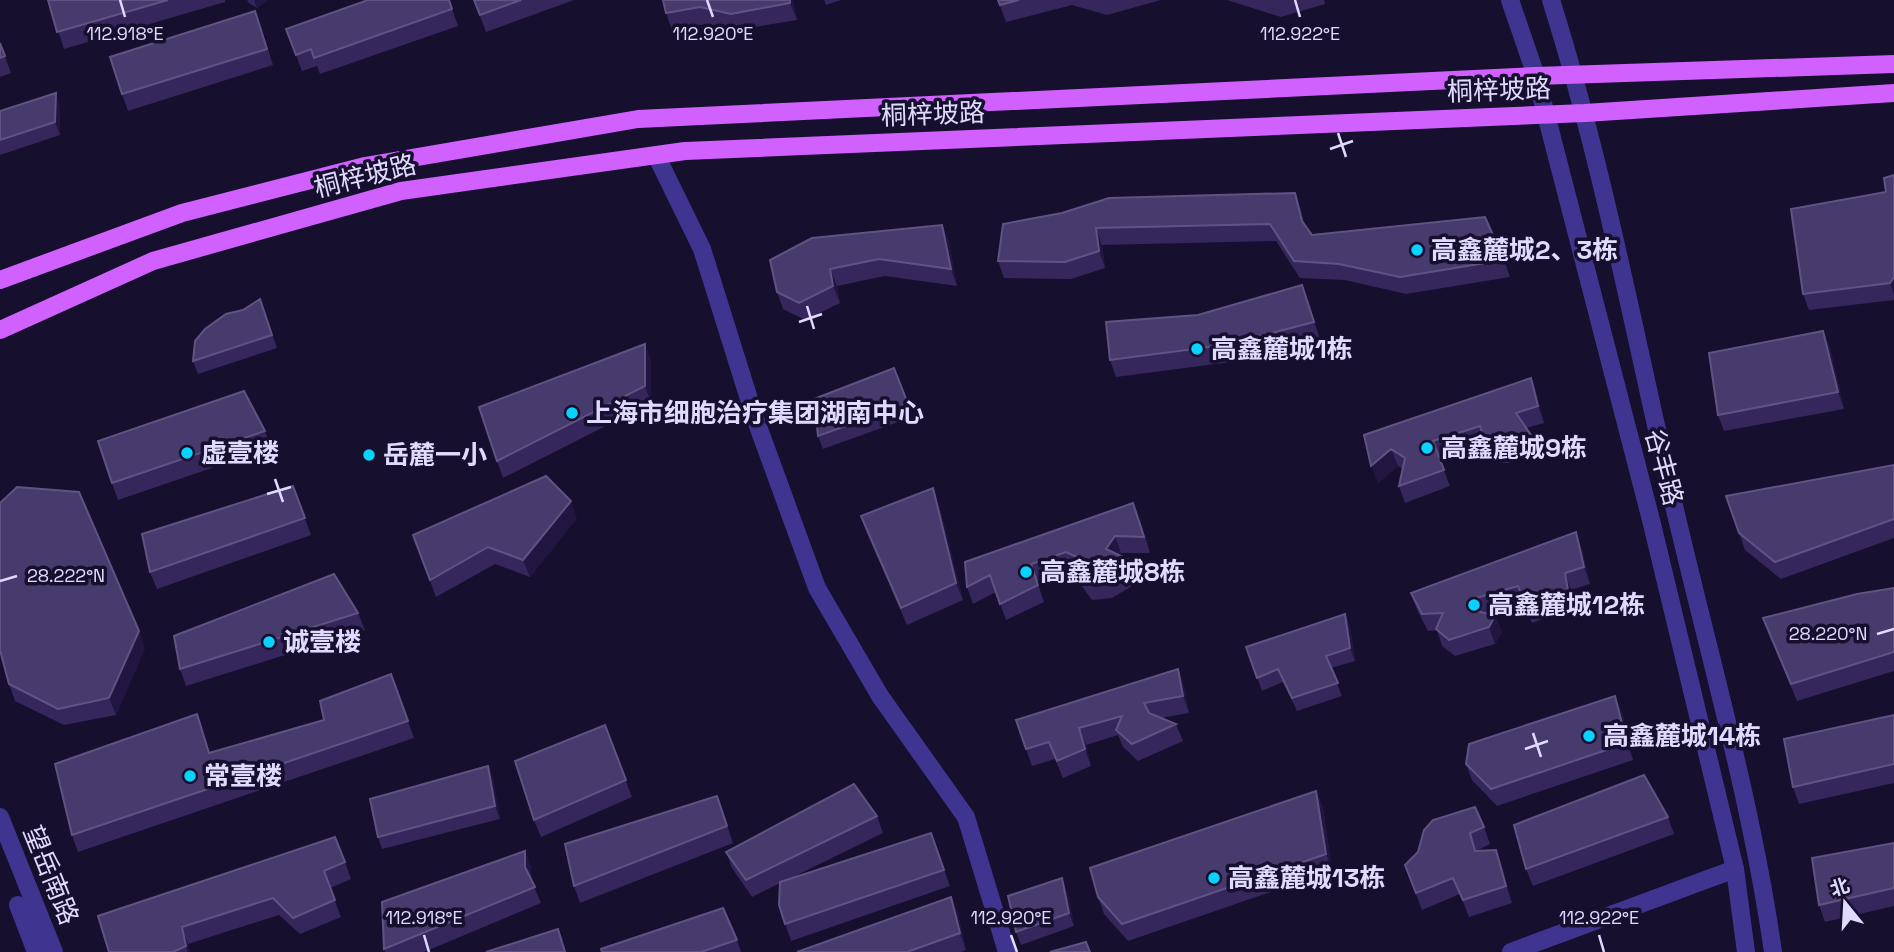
<svg xmlns="http://www.w3.org/2000/svg" width="1894" height="952" font-family="'Space Grotesk','Noto Sans SC',sans-serif">
<rect width="100%" height="100%" fill="#160f2d"/>
<g fill="none" stroke-linecap="round" stroke-linejoin="round">
<path stroke="#3f3590" stroke-width="18" d="M656,155L702,249L755,418L817,588L880,696L966,817L1007,952
M18,905L36,952
M1511,952L1735,869"/>
<path stroke="#3f3590" stroke-width="18" d="M1510,0L1536,76L1651,520L1735,869L1746,952
M1551,0C1604,168 1636,342 1676,514C1710,659 1752,804 1773,952
M0,817L54,952"/>
<path stroke="#d061ff" stroke-width="18" d="M0,280L182,213L365,166L638,119L1536,76L1894,64
M0,330L153,261L401,191L685,151L1585,113L1894,93"/>
</g>
<path fill="#35275b" d="M48,0H225V2L64,49Z
M247,0H268L257,8L249,3Z
M449,0L458,26L320,74L317,66L302,71L286,29Z
M474,0H574L486,32Z
M663,0H793L797,20L737,30L706,24L672,30L666,13Z
M824,0H841L826,5Z
M998,0H1161L1107,15L1072,5L1006,22Z
M1227,0H1324L1325,4L1281,17Z
M261,28L273,65L128,111L122,94Z
M0,43L11,73L0,77Z
M60,106V135L0,155V111Z
M1894,175V300L1809,310L1803,294L1886,192Z
M1295,193L1301,210L1305,226L1312,235L1504,260L1510,277L1406,294L1345,280L1300,278L1276,241L1102,245L1105,268L1071,279L1004,278L998,261L1003,224Z
M942,225L949,242L957,286L885,276L837,286L840,303L805,320L783,309L777,292L770,260Z
M1302,285L1320,339L1231,362L1116,377L1110,360L1198,315Z
M260,299L277,348L198,374L193,361L243,310Z
M1823,331L1830,348L1844,409L1724,431L1718,415Z
M645,344L651,361V403L503,478L497,461Z
M894,368L912,417L823,449L818,436Z
M1531,378L1537,395L1544,423L1526,428L1531,435L1537,452L1508,463L1492,462L1485,443L1439,458L1450,486L1405,503L1399,486L1403,469L1398,466L1378,483L1364,435Z
M265,431L271,448L118,500L112,483Z
M1894,465V538L1781,579L1745,550L1726,496Z
M293,486L311,535L157,589L150,572Z
M939,505L963,600L907,625L867,533L861,516Z
M577,518L530,577L495,564L436,597L413,535Z
M1140,520L1150,553H1121L1120,555L1136,563L1142,580L1112,598L1092,600L1081,585L1075,570L1072,569L1037,581L1044,602L1006,620L996,592L973,604L967,587L965,562Z
M1582,549L1590,584L1571,590L1574,607L1532,623L1524,603L1487,613L1495,616L1502,632L1495,644L1455,656L1442,646L1437,630L1428,631L1417,610L1411,593Z
M1894,588V671L1797,701L1763,618Z
M358,613L365,630L186,686L180,669Z
M1345,614L1350,627L1355,661L1331,668L1342,696L1297,711L1283,682L1262,691L1246,647Z
M145,648L116,715L64,725L15,701L9,684Z
M1178,669L1184,686L1189,713L1161,718L1176,724L1183,741L1138,761L1123,747L1118,735L1086,745L1091,766L1063,778L1055,759L1032,766L1026,749Z
M391,674L414,738L78,852L72,835L197,714L210,753L324,720Z
M1615,696L1622,712L1633,760L1497,806L1472,780L1466,764Z
M1894,715V783L1799,804L1793,787Z
M605,725L632,797L541,837L534,820Z
M493,779L500,819L382,849L378,837Z
M1316,791L1323,808L1332,871L1128,941L1104,914L1098,897Z
M717,796L733,843L580,903L574,886Z
M877,816L883,833L785,881L931,833L950,886L791,941L779,905L780,883L752,897L732,868L726,852Z
M1668,817L1674,834L1533,886L1526,869Z
M1484,827L1490,844L1476,851L1496,850L1502,867L1512,903L1469,917L1460,894L1422,910L1405,865L1418,852Z
M1894,843V906L1825,922L1819,905Z
M525,851L531,868V879L541,903L424,952H385L384,949Z
M345,862L351,879L330,888L341,917L300,934L279,915L188,944L190,952H109Z
M1067,891L1074,926L1021,945L1016,932Z
M951,897L958,914L966,950L961,952H797Z
M737,940L741,952H602Z"/>
<path fill="#211541" d="M254,0H268L257,8Z
M790,0H793L797,20L790,3Z
M56,93L60,106V135L55,122Z
M1295,193L1301,210L1308,238L1302,221Z
M942,225L949,242L957,286L951,269Z
M1096,228L1102,245L1105,268L1099,251Z
M830,269L837,286L840,303L833,286Z
M1894,277V295L1890,283Z
M1823,331L1830,348L1844,409L1838,392Z
M645,344L651,361V403L645,386Z
M1531,378L1537,395L1544,423L1538,406Z
M1391,449L1398,466L1378,483L1371,466Z
M933,488L939,505L963,600L956,583Z
M571,501L577,518L530,577L523,560Z
M1576,532L1582,549L1590,584L1584,567Z
M1115,536L1121,553L1112,566L1106,549Z
M1565,573L1571,590L1574,607L1568,590Z
M1345,614L1350,627L1355,661L1350,648Z
M1495,616L1502,632L1495,644L1489,627Z
M139,631L145,648L116,715L109,698Z
M1178,669L1184,686L1189,713L1183,696Z
M1615,696L1622,712L1633,760L1627,743Z
M1079,728L1086,745L1091,766L1085,749Z
M488,766L493,779L500,819L495,806Z
M1316,791L1323,808L1332,871L1326,854Z
M1496,850L1502,867L1512,903L1506,886Z
M525,851L531,868V884L525,867Z
M1062,878L1067,891L1074,926L1069,913Z
M951,897L958,914L966,950L960,933Z
M182,927L188,944L190,952H188L186,946Z"/>
<path fill="#473a6d" stroke="#605384" stroke-width="2" d="M48,0H168L57,32Z
M368,0H449L452,9L314,58L311,49L296,55L286,29Z
M474,0H521L480,15Z
M663,0H790V3L731,14L700,7L666,13Z
M998,0H1019L1000,5Z
M255,11L267,49L122,94L110,57Z
M0,43L5,56L0,58Z
M56,93L55,122L0,140V111Z
M1894,175V277L1890,283L1803,294L1791,209L1886,192L1884,178Z
M1295,193L1302,221L1312,235L1485,217L1504,260L1400,277L1339,264L1294,261L1270,224L1096,228L1099,251L1065,262L998,261L1003,224L1062,213L1109,198Z
M942,225L951,269L879,259L830,269L833,286L799,303L777,292L770,260L812,238Z
M1302,285L1314,322L1225,345L1110,360L1106,322L1198,315Z
M260,299L272,335L193,361L195,341L205,329L226,314L243,310Z
M1823,331L1838,392L1718,415L1709,353Z
M645,344V386L497,461L479,407Z
M894,368L908,404L818,436L814,399Z
M1531,378L1538,406L1516,413L1531,435L1501,446H1486L1480,426L1433,441L1444,470L1399,486L1405,458L1391,449L1371,466L1364,435Z
M244,391L265,431L112,483L98,441Z
M1894,465V519L1775,562L1739,533L1726,496Z
M546,476L571,501L523,560L488,547L430,580L413,535Z
M293,486L305,518L150,572L142,534Z
M17,487L79,492L139,631L109,698L58,709L9,684L0,650V503Z
M933,488L956,583L901,608L861,516Z
M1133,503L1144,537L1115,536L1106,549L1136,563L1106,581L1085,583L1075,569L1081,559L1066,552L1031,564L1038,585L1000,604L990,575L967,587L965,562Z
M1576,532L1584,567L1565,573L1568,590L1526,606L1518,586L1469,600L1477,611L1495,616L1489,627L1449,640L1436,629L1443,613L1422,614L1411,593Z
M334,574L358,613L180,669L174,636Z
M1894,588V652L1791,684L1763,618L1857,594Z
M1345,614L1350,648L1326,656L1338,683L1292,698L1278,669L1257,678L1246,647Z
M1178,669L1183,696L1144,703L1149,713L1176,724L1132,744L1116,730L1122,716L1079,728L1085,749L1057,761L1049,742L1026,749L1016,720Z
M391,674L408,721L72,835L55,764L197,714L209,753L324,720L320,701Z
M1615,696L1627,743L1491,789L1466,764L1469,744Z
M1894,715V764L1793,787L1784,739Z
M605,725L626,780L534,820L515,761Z
M488,766L495,806L378,837L370,799Z
M1644,775L1668,817L1526,869L1514,825Z
M854,784L877,816L746,880L726,852Z
M1316,791L1326,854L1122,924L1098,897L1090,868Z
M717,796L727,826L574,886L565,844Z
M1475,807L1484,827L1470,833L1475,851L1496,850L1506,886L1463,900L1453,878L1416,893L1405,865L1418,852L1424,830L1433,820Z
M931,833L944,870L785,924L779,905L780,882Z
M335,837L345,862L324,871L335,900L293,918L273,898L182,927L186,946L173,952H109L98,916Z
M1894,843V888L1819,905L1812,858Z
M525,851V867L535,887L384,949L382,902Z
M1062,878L1069,913L1016,932L1008,896Z
M951,897L960,933L907,952H797Z
M723,908L737,940L701,952H602L601,949Z
M558,929L565,952H486Z
M1086,942L1090,952H1050Z"/>
<path fill="none" stroke="#e1daff" stroke-width="2.5" d="M120,0L125,17M707,0L713,17M1295,0L1300,17M1338,133L1346,157M1330,149L1353,141M807,306L814,329M799,322L822,314M275,479L283,502M267,494L291,487M0,581L17,576M1877,634L1894,629M1533,733L1541,757M1525,749L1548,741M424,935L429,952M1011,935L1017,952M1599,935L1604,952"/>
<g fill="#06d4ff" stroke="#160f2d" stroke-width="2.5">
<circle cx="1417" cy="250" r="7"/>
<circle cx="1197" cy="349" r="7"/>
<circle cx="572" cy="413" r="7"/>
<circle cx="1427" cy="448" r="7"/>
<circle cx="187" cy="453" r="7"/>
<circle cx="369" cy="455" r="7"/>
<circle cx="1026" cy="572" r="7"/>
<circle cx="1474" cy="605" r="7"/>
<circle cx="269" cy="642" r="7"/>
<circle cx="1589" cy="736" r="7"/>
<circle cx="190" cy="776" r="7"/>
<circle cx="1214" cy="878" r="7"/>
</g>
<g text-anchor="middle" stroke-width="7" stroke-linejoin="round" paint-order="stroke">
<g font-size="26" fill="#e1daff" stroke="#160f2d">
<text transform="translate(1499 90) rotate(-2)" y="9">桐梓坡路</text>
<text transform="translate(933 114) rotate(-2)" y="9">桐梓坡路</text>
<text transform="translate(365 176) rotate(-14)" y="9">桐梓坡路</text>
<text transform="translate(1664 467) rotate(75)" y="9">谷丰路</text>
<text transform="translate(51 875) rotate(68)" y="9">望岳南路</text>
</g>
<g font-size="26" font-weight="bold" fill="#e1daff" stroke="#160f2d" text-anchor="start">
<text x="1431" y="259">高鑫麓城2、3栋</text>
<text x="1211" y="358">高鑫麓城1栋</text>
<text x="586" y="422">上海市细胞治疗集团湖南中心</text>
<text x="1441" y="457">高鑫麓城9栋</text>
<text x="201" y="462">虚壹楼</text>
<text x="383" y="464">岳麓一小</text>
<text x="1040" y="581">高鑫麓城8栋</text>
<text x="1488" y="614">高鑫麓城12栋</text>
<text x="283" y="651">诚壹楼</text>
<text x="1603" y="745">高鑫麓城14栋</text>
<text x="204" y="785">常壹楼</text>
<text x="1228" y="887">高鑫麓城13栋</text>
</g>
</g>
<g font-size="18" text-anchor="middle" fill="#e1daff" stroke="#160f2d" stroke-width="7" stroke-linejoin="round" paint-order="stroke">
<text x="125" y="40">112.918°E</text>
<text x="713" y="40">112.920°E</text>
<text x="1300" y="40">112.922°E</text>
<text x="66" y="582">28.222°N</text>
<text x="1828" y="640">28.220°N</text>
<text x="424" y="924">112.918°E</text>
<text x="1011" y="924">112.920°E</text>
<text x="1599" y="924">112.922°E</text>
</g>
<g transform="translate(1845 903) rotate(342)" stroke="#160f2d" stroke-width="5" paint-order="stroke">
<path d="M0-5L12 26L0 18L-12 26Z" fill="#e1daff"/>
<text y="-10" font-size="19" font-weight="bold" text-anchor="middle" fill="#e1daff">北</text>
</g>
</svg>
